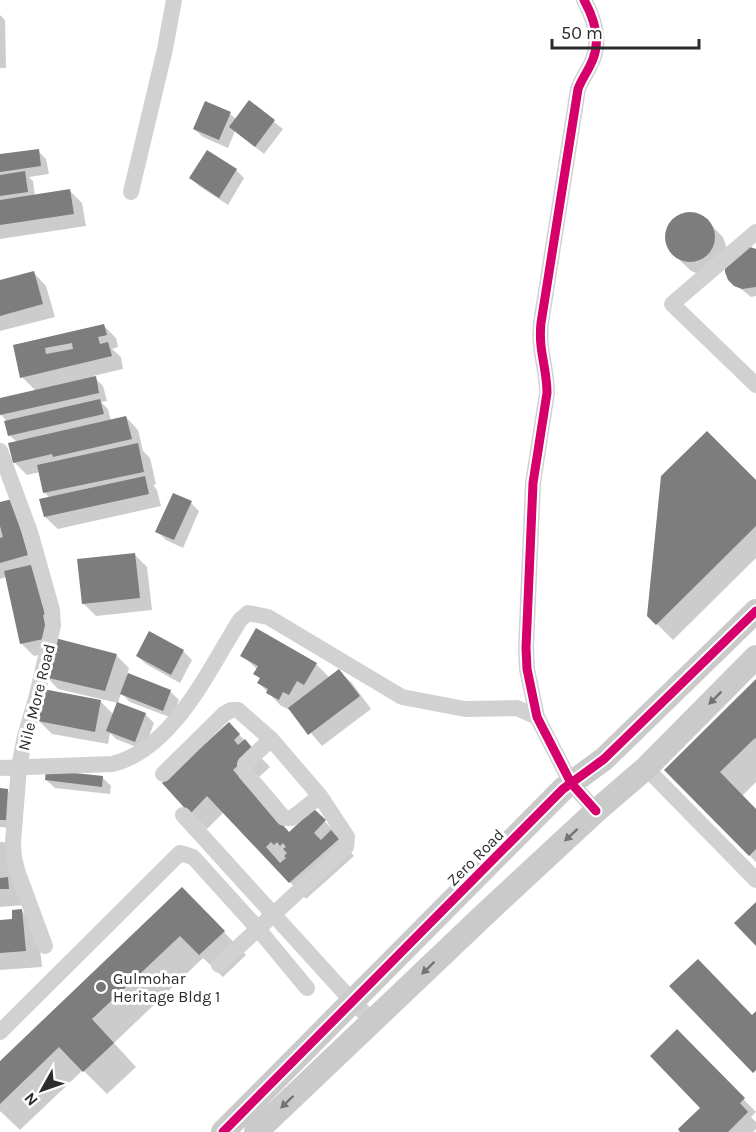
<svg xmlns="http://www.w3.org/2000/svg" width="756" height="1132" font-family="Karla,sans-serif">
<rect width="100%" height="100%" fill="#fff"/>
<path fill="#0003" d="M0,15L5,20L6,68H0Z
M249,102L283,129L264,154L235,131L228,148L203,137L194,129L230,114L236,119Z
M38,151L46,159L49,174L29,177L33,181L35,196L70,191L82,203L86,226L0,239V156Z
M236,170L244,178L228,205L199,186L191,178Z
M685,214H694L703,217L723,237L726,246L727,255L699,274L691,271L670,251L667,242L666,233L670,224L676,218Z
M756,251V296L751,297L729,279Z
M34,273L46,286L55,317L0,331V282Z
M104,326L116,338L118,347L112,349L121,357L123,369L93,376L103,386L107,401L101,402L108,409L111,421L126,417L138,430L143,451L150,458L156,484L153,485L157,490L161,506L58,529L45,517L50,498L45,493L40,472L27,475L14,462L17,442L9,435L7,421L0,414V399L36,391L22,377L15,346Z
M756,482V558L673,640L649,616Z
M11,500L58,640L116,655L129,668L127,675L170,691L179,700L172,718L130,702L121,693L118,703L58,689L46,676L52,652L34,656L21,643L6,577L0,579V504Z
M191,503L199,511L183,548L166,540L157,531Z
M134,554L147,567L152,610L96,616L83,603Z
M149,633L183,651L192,660L180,683L146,664L137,656Z
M242,655L316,664L330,678L339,671L352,683L371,709L322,746L293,712L280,705L259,683L261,679L255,674L258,670Z
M756,682V782L742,796L756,810V862L666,770Z
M100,701L114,715L145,714L154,723L144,750L116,739L110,733L108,744L52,734L39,721Z
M229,724L270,767L248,787L290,833L314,811L342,838L339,840L354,856L306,899L224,812L207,829L191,813Z
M102,777L111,786L110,794L55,788L46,780Z
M0,790H7L16,799L14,828L0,827Z
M0,842H4L21,859L25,905L0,907Z
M22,911L38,928L42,967L0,970V922L14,921Z
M205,912L246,955L223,977L203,958L114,1043L136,1067L107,1094L83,1070L20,1130L0,1111V1063Z
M677,1031L756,1112L751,1117L756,1122V1129L753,1132H683L702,1108Z"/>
<path fill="#7d7d7d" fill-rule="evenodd" d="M249,100L275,120L255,147L229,127Z
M205,101L231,112L219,140L193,129Z
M39,149L41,166L0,172V154Z
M207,150L237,169L219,198L189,178Z
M25,171L28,192L0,196V175Z
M70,189L74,214L0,225V200Z
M665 237a25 25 0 1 1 50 0a25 25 0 1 1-50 0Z
M750,247L756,249V287L742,289L734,286L728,280L725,272V264Z
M34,271L43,304L0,316V280Z
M104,324L107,335L98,337L100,344L108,342L112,356L20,378L13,345ZM72,343L73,349L46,354L45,348Z
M96,376L99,393L0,415V398Z
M100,399L104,414L8,436L4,421Z
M126,416L132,439L53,457L52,454L13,463L8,443Z
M707,431L756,480V526L656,625L647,616L661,476Z
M138,443L144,472L43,493L37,465Z
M145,476L149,494L44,517L39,499Z
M173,493L192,501L174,540L155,532Z
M12,499L28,555L0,563V538L3,537L0,526V502Z
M135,553L140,598L82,604L77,559Z
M35,564L47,615H43L48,638L20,644L4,571Z
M256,628L317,663L304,685L297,681L289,695L283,692L279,700L266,693L268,689L257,683L260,678L253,674L258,666L240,656Z
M149,631L184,650L171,675L136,656Z
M55,638L117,654L105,691L44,677Z
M339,669L360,696L308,735L288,708Z
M128,673L171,690L163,711L120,694Z
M756,679V739L755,738L720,772L756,809V849L749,856L664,770Z
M43,689L101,700L95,732L38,721Z
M117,702L146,713L135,742L106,731Z
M229,722L240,734L234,740L238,745L245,739L254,750L233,770L289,832L314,809L326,820L314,833L321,840L331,830L339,839L289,883L207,796L190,814L162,783ZM271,842L274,845L277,842L280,846L283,843L286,847L283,849L287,853L284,856L286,858L280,863L266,847Z
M46,770L103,776L102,787L45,780Z
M0,788L8,789L6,820H0Z
M8,877L9,889H0V878Z
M182,887L225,931L199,955L180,936L92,1019L114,1043L83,1072L59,1047L0,1104V1061Z
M756,902V946L734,923Z
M22,909L26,951L0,953V920L12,919V910Z
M698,959L752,1015L756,1011V1070L753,1073L669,986Z
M677,1029L745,1098L740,1103L748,1112L728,1132H680L678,1129L700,1108L650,1056Z"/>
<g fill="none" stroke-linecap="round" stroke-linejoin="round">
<path stroke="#d1d1d1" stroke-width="16" d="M584,0C594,18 601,39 593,59C589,70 582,78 578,89L541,323C538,351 547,367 547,393L533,483L526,648L527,669L537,717L571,783L596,811
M131,192L165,49L174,0
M756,232L672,304L756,385
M0,451L30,532L52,610L53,626L36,699L25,736L19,767L13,842L14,858L18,873L45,946
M271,739L245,764V772L284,818H292L320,796
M0,768L112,764C173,750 209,669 240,620L248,613L268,617L402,697L465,709L517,708L537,717
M646,768L756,880
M163,774L224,714L231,710H238L271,739L320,796L347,837L346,847L219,965
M183,815L353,1002L373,1021
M0,1032L180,853L193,857L259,930L307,988"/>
<path stroke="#cacaca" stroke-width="24" d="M223,1132L563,789L604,759L756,611
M256,1132L484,915L596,811L646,768L756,657"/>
<g stroke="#fff" stroke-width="13">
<path id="cycleway" d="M584,0C594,18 601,39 593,59C589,70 582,78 578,89L541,323C538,351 547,367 547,393L533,483L526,648L527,669L537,717L571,783L596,811
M223,1132L563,789L604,759L756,611"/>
</g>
<use href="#cycleway" stroke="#d6006c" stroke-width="9"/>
</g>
<defs><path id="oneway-solid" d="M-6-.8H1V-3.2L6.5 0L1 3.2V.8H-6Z" transform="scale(1.5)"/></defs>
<g fill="#737373">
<use href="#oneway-solid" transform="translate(715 698) rotate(135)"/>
<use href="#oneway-solid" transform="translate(571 835) rotate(137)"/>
<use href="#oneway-solid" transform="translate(428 968) rotate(136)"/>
<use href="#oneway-solid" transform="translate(287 1102) rotate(136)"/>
</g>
<circle fill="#767676" stroke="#fff" stroke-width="2" cx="101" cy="987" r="6"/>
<g text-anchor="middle" stroke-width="6" stroke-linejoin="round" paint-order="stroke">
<g font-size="16" fill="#2c2c2c" stroke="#fff">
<text transform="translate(36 697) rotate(-76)" y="6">Nile More Road</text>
<text transform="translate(475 857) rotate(-45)" y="6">Zero Road</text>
</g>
<g font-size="16" fill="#2c2c2c" stroke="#fff" text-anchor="start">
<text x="113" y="984">Gulmohar<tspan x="113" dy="18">Heritage Bldg 1</tspan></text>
</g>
</g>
<g transform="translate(42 1090) rotate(230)" stroke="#ffffff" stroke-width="4.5" paint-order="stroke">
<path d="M0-4.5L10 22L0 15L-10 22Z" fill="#2c2c2c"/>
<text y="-9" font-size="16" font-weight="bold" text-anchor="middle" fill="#2c2c2c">N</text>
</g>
<path d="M552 39v9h147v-9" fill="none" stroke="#2c2c2c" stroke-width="3"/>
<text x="561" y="39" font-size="18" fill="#2c2c2c" stroke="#ffffff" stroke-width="4.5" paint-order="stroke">50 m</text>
</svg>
